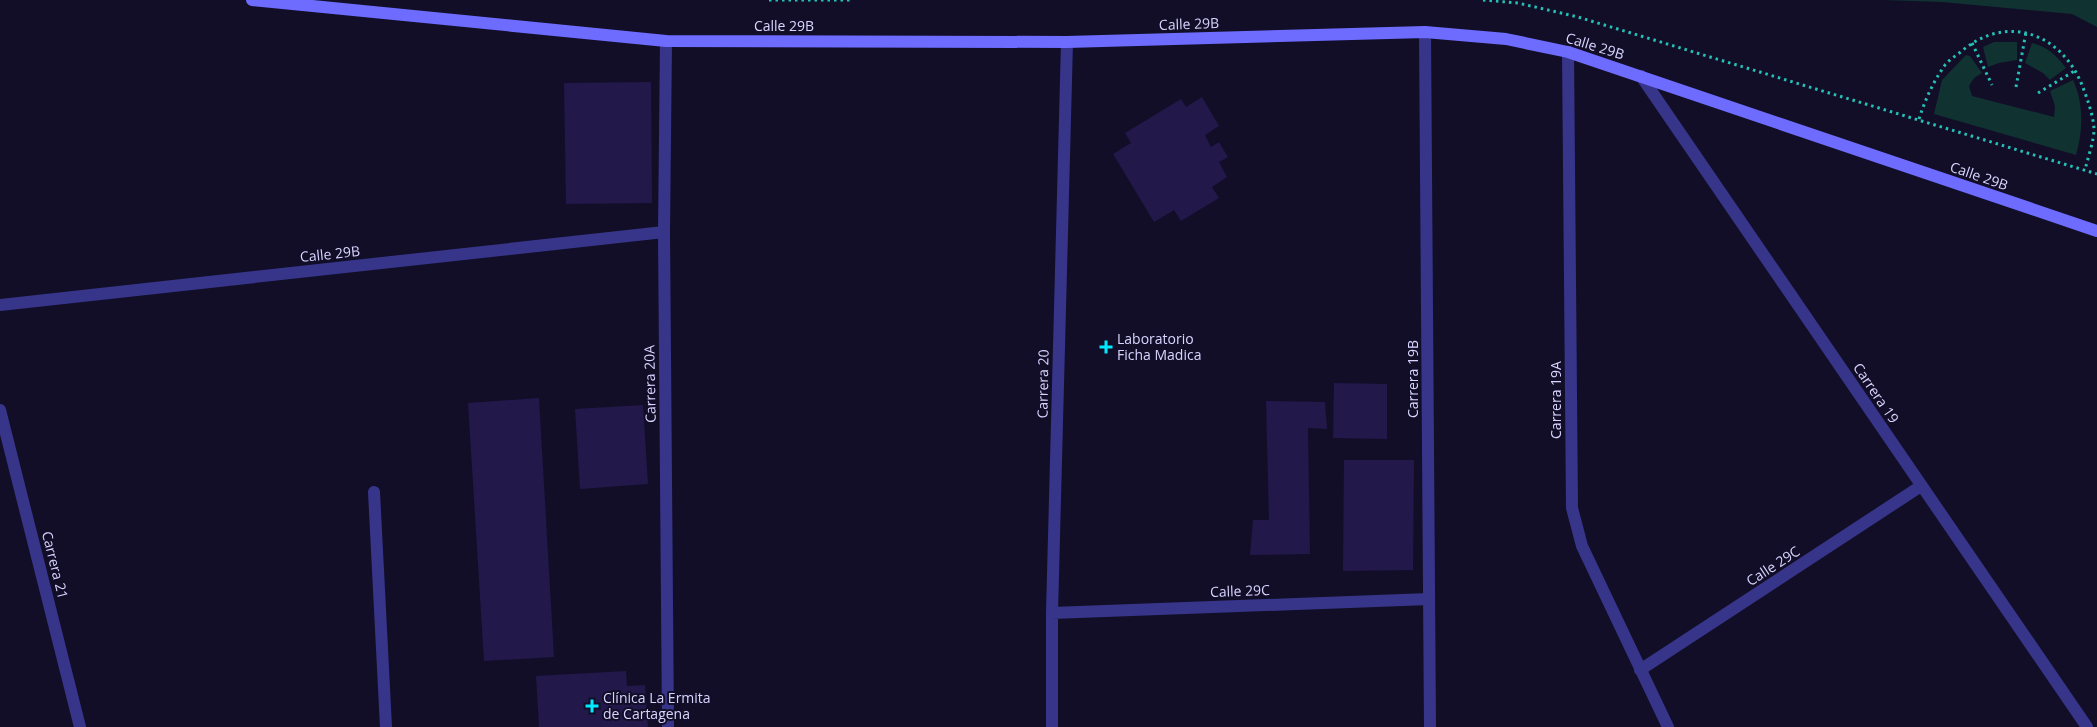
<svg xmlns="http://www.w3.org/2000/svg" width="2097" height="727" font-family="'Open Sans',sans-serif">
<rect width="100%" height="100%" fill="#120e28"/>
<path fill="#103231" d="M1882,0H2097V27L2072,14L1942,2Z
M1994,42H2017V60L1999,63L1988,67L1983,47Z
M2032,43C2048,47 2056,55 2066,68L2050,80L2043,73L2025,63Z
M1966,55L1970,56L1982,73L1974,78L1969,86L1972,96L2054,117L2055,106L2050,91L2073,80C2084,104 2083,131 2076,155L1934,114L1942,80Z"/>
<path fill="#22184a" d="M651,82L652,203L566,204L564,83Z
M1202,97L1219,126L1205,135L1211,147L1219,142L1228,157L1219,162L1227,177L1212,187L1219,198L1181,221L1174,210L1154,222L1113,154L1131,143L1125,133L1181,99L1186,107Z
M1334,383L1387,384V439L1333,438Z
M539,398L554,657L484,661L468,403Z
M1266,401L1325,402L1327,429L1308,428L1310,554L1250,555L1253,520H1269Z
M643,405L648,484L580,489L575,409Z
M1344,460H1414L1413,570L1343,571Z
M626,671L627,686L645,685L648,727H539L536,676Z"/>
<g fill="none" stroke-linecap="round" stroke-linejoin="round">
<path stroke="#26c1b6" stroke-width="3" stroke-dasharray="2.5 4" stroke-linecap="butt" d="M769,0H853
M1483,0L1518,3L1578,17L2097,174
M1972,43L1992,85
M2016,87L2026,32
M2038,93L2076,70
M1919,119C1925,100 1933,82 1945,65C1950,59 1957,55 1963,50C2007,14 2061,33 2082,85C2087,98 2093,114 2094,129C2094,141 2088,157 2085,170"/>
<path stroke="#37358a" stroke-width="12" d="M374,492L386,727"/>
<path stroke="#37358a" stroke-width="12" d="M1425,32L1430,727
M666,41L664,232L668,727
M1568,52L1572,508L1582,546L1668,727
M1641,76L2087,727
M0,305L664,232
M0,410L80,727
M1052,613L1429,599
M1640,670L1921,486
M1052,727V613L1067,42"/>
<path stroke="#6d6cff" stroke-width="12" d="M252,0L666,41L1067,42L1425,32L1506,39L1568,52L2097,231"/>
</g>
<g fill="#01e9ff" stroke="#120e28" stroke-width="2">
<path d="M1103.5 339.5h5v5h5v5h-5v5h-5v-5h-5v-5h5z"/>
<path d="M589.5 698.5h5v5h5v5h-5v5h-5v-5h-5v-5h5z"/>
</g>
<g text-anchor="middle" stroke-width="4" stroke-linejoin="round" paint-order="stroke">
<g font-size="14" fill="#d9d5ff" stroke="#120e28">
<text transform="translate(1189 24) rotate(-2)" y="5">Calle 29B</text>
<text x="784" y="31">Calle 29B</text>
<text transform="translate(1595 46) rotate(17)" y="5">Calle 29B</text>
<text transform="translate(1979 176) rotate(19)" y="5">Calle 29B</text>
<text transform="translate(330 254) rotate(-6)" y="5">Calle 29B</text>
<text transform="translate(1413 379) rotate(-90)" y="5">Carrera 19B</text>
<text transform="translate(650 384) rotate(-91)" y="5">Carrera 20A</text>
<text transform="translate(1043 384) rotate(-89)" y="5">Carrera 20</text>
<text transform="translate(1876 393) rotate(56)" y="5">Carrera 19</text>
<text transform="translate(1556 400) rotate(-90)" y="5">Carrera 19A</text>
<text transform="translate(55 565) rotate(76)" y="5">Carrera 21</text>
<text transform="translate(1773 566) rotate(-33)" y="5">Calle 29C</text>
<text transform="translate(1240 591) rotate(-2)" y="5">Calle 29C</text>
</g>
<g font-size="14" fill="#d9d5ff" stroke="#120e28" text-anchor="start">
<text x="1117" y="344">Laboratorio<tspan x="1117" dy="16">Ficha Madica</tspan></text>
<text x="603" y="703">Clínica La Ermita<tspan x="603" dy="16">de Cartagena</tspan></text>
</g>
</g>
</svg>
